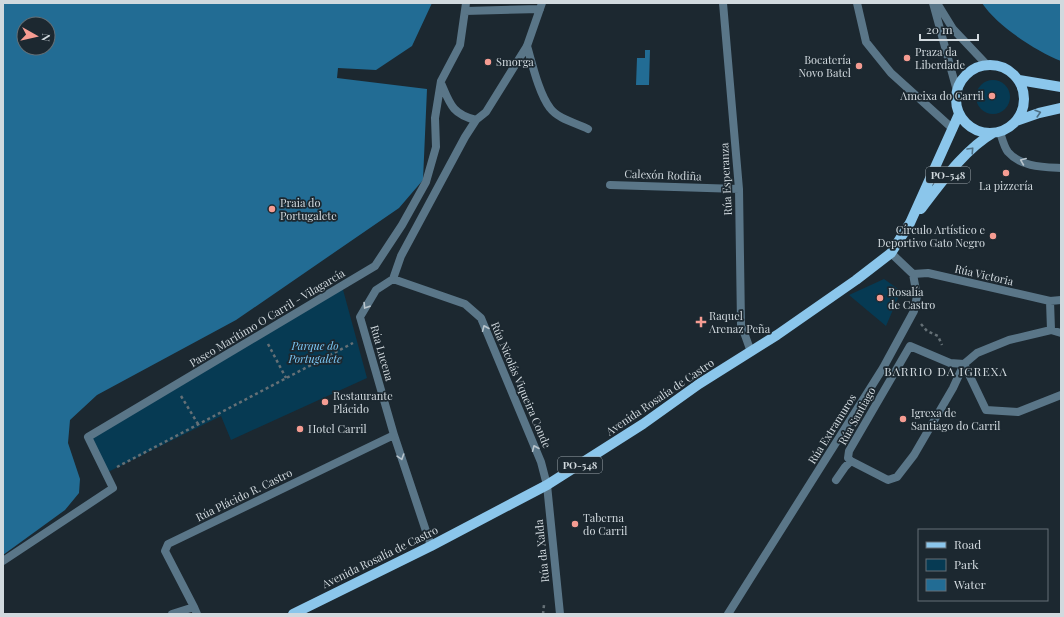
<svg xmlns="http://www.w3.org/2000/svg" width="1064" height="617" font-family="'Playfair Display',serif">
<rect width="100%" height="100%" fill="#1c2830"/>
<path fill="#063a53" d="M976 97a17 17 0 1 1 34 0a17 17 0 1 1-34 0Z
M884,279L901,291L886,326L849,295Z
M342,286L367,378L231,440L221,416L106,473L88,437Z"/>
<path fill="#226c94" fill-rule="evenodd" d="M3,3H432L412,46L376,70L338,68L337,78L427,89L423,180L399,208L236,320L97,395L70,420L68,443L80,479L79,493L65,510L3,555ZM24,24H48V48H24Z
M982,3H1061V61C1036,51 997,26 982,3Z
M645,50H650L649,85H636L637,58H645Z"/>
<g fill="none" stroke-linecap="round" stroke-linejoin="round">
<path stroke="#657076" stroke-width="2.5" stroke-dasharray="3 3" stroke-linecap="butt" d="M921,324L927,331L938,336L942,345
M268,344L286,378
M181,396L198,424
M117,467L353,343
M543,614L544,605"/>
<path stroke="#5a7688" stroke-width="8" d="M723,3L739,189L741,324L751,352
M857,3L866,42L891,73L953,129
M933,3L957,91
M937,3L953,29L987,65
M465,11L540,9
M527,46C532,63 539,94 550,108C558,119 576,123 588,129
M441,83C450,104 452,114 476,120L486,112L527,46L542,3
M1000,132C1002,138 1004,147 1008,152C1021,167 1043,167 1061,168
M610,185L739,189
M913,274L928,273L1050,301L1061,300
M393,279L465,304L481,318L541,462L547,485L560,614
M1050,301L1051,330
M851,461L848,458L849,451L910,346L950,363L964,364L986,410L1018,412L1061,395
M836,480L845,467L851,461L888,480L897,477L914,455L953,388L964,364L977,353L1009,340L1051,330L1061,333
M431,546L394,435L360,317L376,290L393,279L401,256L465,137L476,120
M3,561L113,488L88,437L375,266L402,225L426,182L436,147L435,118L441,81L460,45L466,3
M194,607L165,551L168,544L394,435
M172,614L194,607L197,614
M728,614L883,368L914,311L917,296L913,274L891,253"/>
<path stroke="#8bc6eb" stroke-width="10" d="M956 99a34 34 0 1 1 68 0a34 34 0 1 1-68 0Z
M1019,80L1061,87
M1016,121L1039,113L1061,108
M921,209C941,183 965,149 993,133
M293,614L431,546L547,485L643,424L699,384L777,335L856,280L891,253L910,223L959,114"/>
</g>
<defs><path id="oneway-chevron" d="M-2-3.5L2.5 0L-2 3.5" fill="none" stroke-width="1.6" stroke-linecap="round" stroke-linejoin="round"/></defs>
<g stroke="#4e6f84">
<use href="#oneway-chevron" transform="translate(1038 113) rotate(-17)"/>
<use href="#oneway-chevron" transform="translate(971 150) rotate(-47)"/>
</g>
<g stroke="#b9c5cd">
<use href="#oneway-chevron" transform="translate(1023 161) rotate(-158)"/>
<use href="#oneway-chevron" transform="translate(366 306) rotate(122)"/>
<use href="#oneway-chevron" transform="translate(485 328) rotate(-113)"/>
<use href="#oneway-chevron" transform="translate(535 448) rotate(-113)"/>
<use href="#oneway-chevron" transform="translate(401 457) rotate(72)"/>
</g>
<g fill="#f59c92" stroke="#1c2830" stroke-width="1.5">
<circle cx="907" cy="58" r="4"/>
<circle cx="488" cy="62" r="4"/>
<circle cx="859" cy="66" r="4"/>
<circle cx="992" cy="96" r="4"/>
<circle cx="1006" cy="173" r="4"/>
<circle cx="272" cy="209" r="4"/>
<circle cx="993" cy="236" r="4"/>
<circle cx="880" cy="298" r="4"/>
<path d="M699 316h4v4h4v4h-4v4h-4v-4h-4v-4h4z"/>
<circle cx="325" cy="402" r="4"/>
<circle cx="903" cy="419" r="4"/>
<circle cx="300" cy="429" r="4"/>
<circle cx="575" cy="524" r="4"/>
</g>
<g text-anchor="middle" stroke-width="3.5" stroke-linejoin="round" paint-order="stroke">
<g fill="#1c2830" stroke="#9ba4aa" stroke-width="1">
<rect x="926" y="167" width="44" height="16" rx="3"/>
<rect x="558" y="457" width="44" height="16" rx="3"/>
</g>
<g font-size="10" font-weight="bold" fill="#d1d9de">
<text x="948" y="179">PO-548</text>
<text x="580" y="469">PO-548</text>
</g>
<g font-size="11" fill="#d1d9de" stroke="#1c2830" text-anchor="start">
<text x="915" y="56">Praza da<tspan x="915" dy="13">Liberdade</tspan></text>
<text x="851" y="64" text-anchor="end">Bocatería<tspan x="851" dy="13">Novo Batel</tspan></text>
<text x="496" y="66">Smorga</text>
<text x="984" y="100" text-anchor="end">Ameixa do Carril</text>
<text x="1006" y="190" text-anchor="middle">La pizzería</text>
<text x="280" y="207">Praia do<tspan x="280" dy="13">Portugalete</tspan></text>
<text x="985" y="234" text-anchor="end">Círculo Artístico e<tspan x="985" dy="13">Deportivo Gato Negro</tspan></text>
<text x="888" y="296">Rosalía<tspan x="888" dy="13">de Castro</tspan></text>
<text x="709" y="320">Raquel<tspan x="709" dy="13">Arenaz Peña</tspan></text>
<text x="333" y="400">Restaurante<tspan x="333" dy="13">Plácido</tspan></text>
<text x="911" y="417">Igrexa de<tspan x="911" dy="13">Santiago do Carril</tspan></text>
<text x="308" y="433">Hotel Carril</text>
<text x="583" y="522">Taberna<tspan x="583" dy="13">do Carril</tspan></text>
</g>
<g font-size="11" fill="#d1d9de" stroke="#1c2830">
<text transform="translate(663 175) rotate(2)" y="4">Calexón Rodiña</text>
<text transform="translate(726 179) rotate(-93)" y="4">Rúa Esperanza</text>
<text transform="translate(984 275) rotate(13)" y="4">Rúa Victoria</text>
<text transform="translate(267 318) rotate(-31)" y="4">Paseo Marítimo O Carril - Vilagarcía</text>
<text transform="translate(382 353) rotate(74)" y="4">Rúa Lucena</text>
<text transform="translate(521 385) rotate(67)" y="4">Rúa Nicolás Viqueira Conde</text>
<text transform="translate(660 397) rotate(-34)" y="4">Avenida Rosalía de Castro</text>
<text transform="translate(857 416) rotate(-61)" y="4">Rúa Santiago</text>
<text transform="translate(832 429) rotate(-58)" y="4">Rúa Extramuros</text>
<text transform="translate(244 495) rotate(-26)" y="4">Rúa Plácido R. Castro</text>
<text transform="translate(542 551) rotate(-96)" y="4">Rúa da Xalda</text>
<text transform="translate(380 557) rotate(-26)" y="4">Avenida Rosalía de Castro</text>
</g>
<g font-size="11" font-style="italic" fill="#7cc8f6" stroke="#1c2830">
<text x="315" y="350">Parque do<tspan x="315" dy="13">Portugalete</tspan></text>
</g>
<g font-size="12" letter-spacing="1" fill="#d1d9de" stroke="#1c2830">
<text x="946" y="376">BARRIO DA IGREXA</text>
</g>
</g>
<rect width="1064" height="617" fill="none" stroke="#d1d9de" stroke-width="8"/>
<rect x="918" y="529" width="130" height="72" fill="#1c2830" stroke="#646f76"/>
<rect x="926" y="542" width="20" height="6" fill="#8bc6eb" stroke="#646f76"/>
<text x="954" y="549" font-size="12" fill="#d1d9de">Road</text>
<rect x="926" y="559" width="20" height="12" fill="#063a53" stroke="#646f76"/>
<text x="954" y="569" font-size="12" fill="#d1d9de">Park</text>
<rect x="926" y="579" width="20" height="12" fill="#226c94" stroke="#646f76"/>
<text x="954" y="589" font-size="12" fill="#d1d9de">Water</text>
<g transform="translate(36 36) rotate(98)"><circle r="19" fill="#1c2830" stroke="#646f76"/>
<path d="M0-3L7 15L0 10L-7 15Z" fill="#f59c92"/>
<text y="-6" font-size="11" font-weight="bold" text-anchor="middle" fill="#d1d9de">N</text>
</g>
<path d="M920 34v6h58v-6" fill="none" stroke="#d1d9de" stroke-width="2"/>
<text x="926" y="34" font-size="12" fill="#d1d9de" stroke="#1c2830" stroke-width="3" paint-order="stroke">20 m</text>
</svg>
